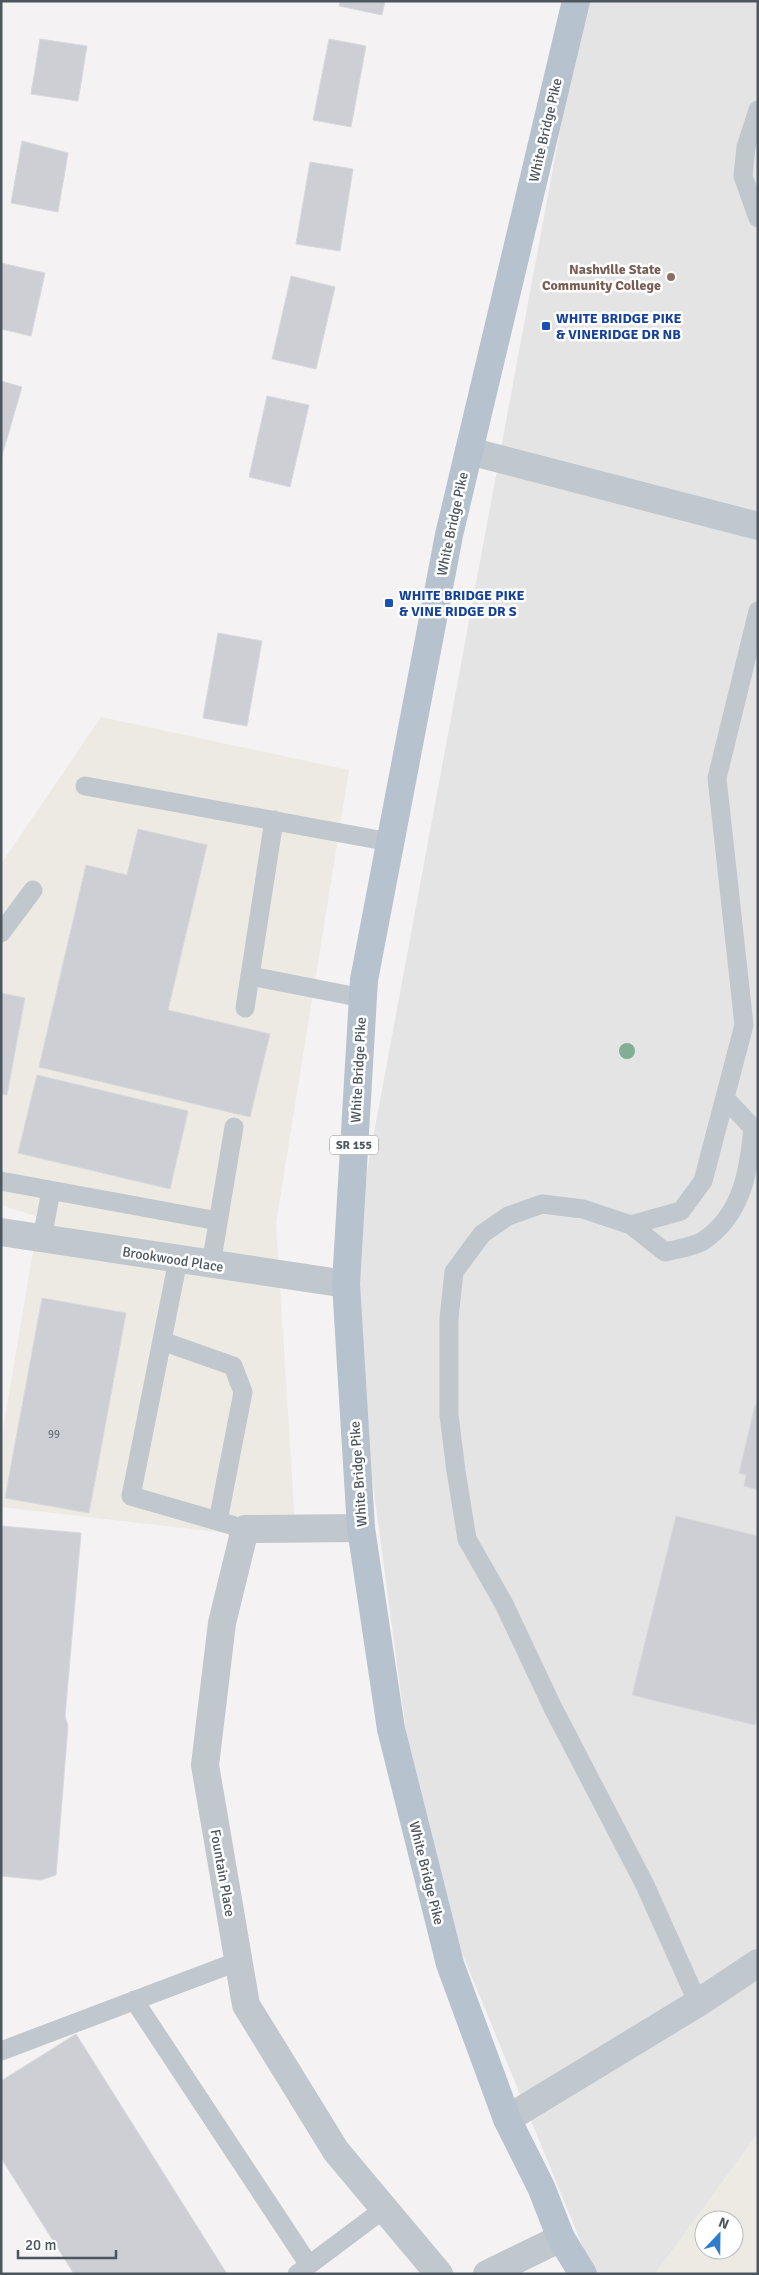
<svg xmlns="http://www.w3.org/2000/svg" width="759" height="2275" font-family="Signika,sans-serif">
<rect width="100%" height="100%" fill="#f4f2f3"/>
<path fill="#edeae3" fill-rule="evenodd" d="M101,717L349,770L276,1223L296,1541L1,1507V1441L39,1217L1,1205V864Z
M758,2133V2274H655ZM704,2220H734V2250H704Z"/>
<path fill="#e5e4e4" d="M584,1H758V2133L655,2274H594L423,1858L346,1284Z"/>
<path fill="#cdcfd4" stroke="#d7d9dd" d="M340,1H385L382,15L339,6Z
M40,39L87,46L78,101L31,94Z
M329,39L366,46L351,127L313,120Z
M22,141L68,153L58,212L11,203Z
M310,162L353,169L340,251L296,244Z
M1,263L45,273L31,336L1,329Z
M291,276L335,287L316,369L272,359Z
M1,381L22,387L1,459Z
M267,396L309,405L290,487L249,477Z
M218,633L262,641L247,726L203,718Z
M138,829L207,845L168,1010L270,1034L250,1117L39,1067L86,865L127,875Z
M1,993L25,998L7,1095L1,1094Z
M37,1075L188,1111L170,1189L18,1153Z
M42,1298L126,1313L89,1513L5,1498Z
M755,1405L758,1406V1490L744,1486L746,1475L739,1473Z
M676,1516L758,1536V1716L755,1725L632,1695Z
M1,1526L81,1533L65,1716L68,1726L56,1875L41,1880L1,1876Z
M76,2034L227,2274H74L1,2158V2081Z"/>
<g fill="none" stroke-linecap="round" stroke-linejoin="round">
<path stroke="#c0c7cd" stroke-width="19" d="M758,110L746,147L743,176L758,218
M85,786L390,842
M1,933L33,890
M250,976L363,998
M245,1008L274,820
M1,1181L218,1221
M631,1225L665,1252C676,1249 693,1247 703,1241C742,1215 749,1171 753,1128L725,1098
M42,1238L51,1191
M178,1260L131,1496L245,1529
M211,1265L234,1127
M162,1341L233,1366L243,1392L218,1521
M134,2000L309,2265
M698,2003L645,1885L553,1708L504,1604L467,1539L456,1471L449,1415V1318L454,1272L482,1234L508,1216L542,1204L583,1209L631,1225L681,1211L703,1181L744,1025L717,778L758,611
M1,2051L239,1961
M297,2274L384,2209"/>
<path stroke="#c0c7cd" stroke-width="28" d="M469,451L758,526
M1,1232L346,1284
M361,1528L245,1529L222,1623L205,1765L246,2005L336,2151L439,2274
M507,2119L698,2003L758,1963
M487,2274L561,2238"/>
<path stroke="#b6c2cd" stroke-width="28" d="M576,1L449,535L364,980L346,1284L361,1528L391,1729L450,1964L507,2119L541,2187L561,2238L583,2274"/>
</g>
<circle fill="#81af96" cx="627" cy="1051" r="8"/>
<circle fill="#8d6e63" stroke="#fff" stroke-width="2" cx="671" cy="277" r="5"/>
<g fill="#1a4fb4" stroke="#fff" stroke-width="2">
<rect x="541" y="321" width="10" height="10" rx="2.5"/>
<rect x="384" y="598" width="10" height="10" rx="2.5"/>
</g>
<g text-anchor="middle" stroke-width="5" stroke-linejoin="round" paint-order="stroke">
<g font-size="11" fill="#6c747c">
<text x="54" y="1438">99</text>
</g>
<rect fill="#fff" stroke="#82898e" stroke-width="1" x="330" y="1135.5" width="48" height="19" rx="4"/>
<g font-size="12" font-weight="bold" fill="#4c565e">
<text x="354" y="1149">SR 155</text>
</g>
<g font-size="14" fill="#4c565e" stroke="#fff">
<text transform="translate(545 130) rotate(-77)" y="5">White Bridge Pike</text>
<text transform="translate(452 524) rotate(-78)" y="5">White Bridge Pike</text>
<text transform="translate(358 1070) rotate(-87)" y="5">White Bridge Pike</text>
<text transform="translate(173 1259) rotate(9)" y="5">Brookwood Place</text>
<text transform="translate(358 1474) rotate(-94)" y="5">White Bridge Pike</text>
<text transform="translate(223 1873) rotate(80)" y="5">Fountain Place</text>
<text transform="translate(427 1873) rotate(76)" y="5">White Bridge Pike</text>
</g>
<g font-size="14" font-weight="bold" fill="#785e54" stroke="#fff" text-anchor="end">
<text x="661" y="274">Nashville State<tspan x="661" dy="16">Community College</tspan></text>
</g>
<g font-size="14" font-weight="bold" fill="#164399" stroke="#fff" text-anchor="start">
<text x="556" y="323">WHITE BRIDGE PIKE<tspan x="556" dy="16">&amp; VINERIDGE DR NB</tspan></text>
<text x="399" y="600">WHITE BRIDGE PIKE<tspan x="399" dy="16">&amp; VINE RIDGE DR S</tspan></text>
</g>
</g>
<rect width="759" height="2275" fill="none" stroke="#4c565e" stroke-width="5"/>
<g transform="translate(719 2235) rotate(22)"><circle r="24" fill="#ffffff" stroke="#b7bbbf"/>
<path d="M0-4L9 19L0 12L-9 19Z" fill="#307dd0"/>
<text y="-8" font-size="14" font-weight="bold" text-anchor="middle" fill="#4c565e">N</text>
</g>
<path d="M18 2250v8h98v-8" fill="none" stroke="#4c565e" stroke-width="2.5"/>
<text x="25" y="2250" font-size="15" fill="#4c565e" stroke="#ffffff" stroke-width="4" paint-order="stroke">20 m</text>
</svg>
